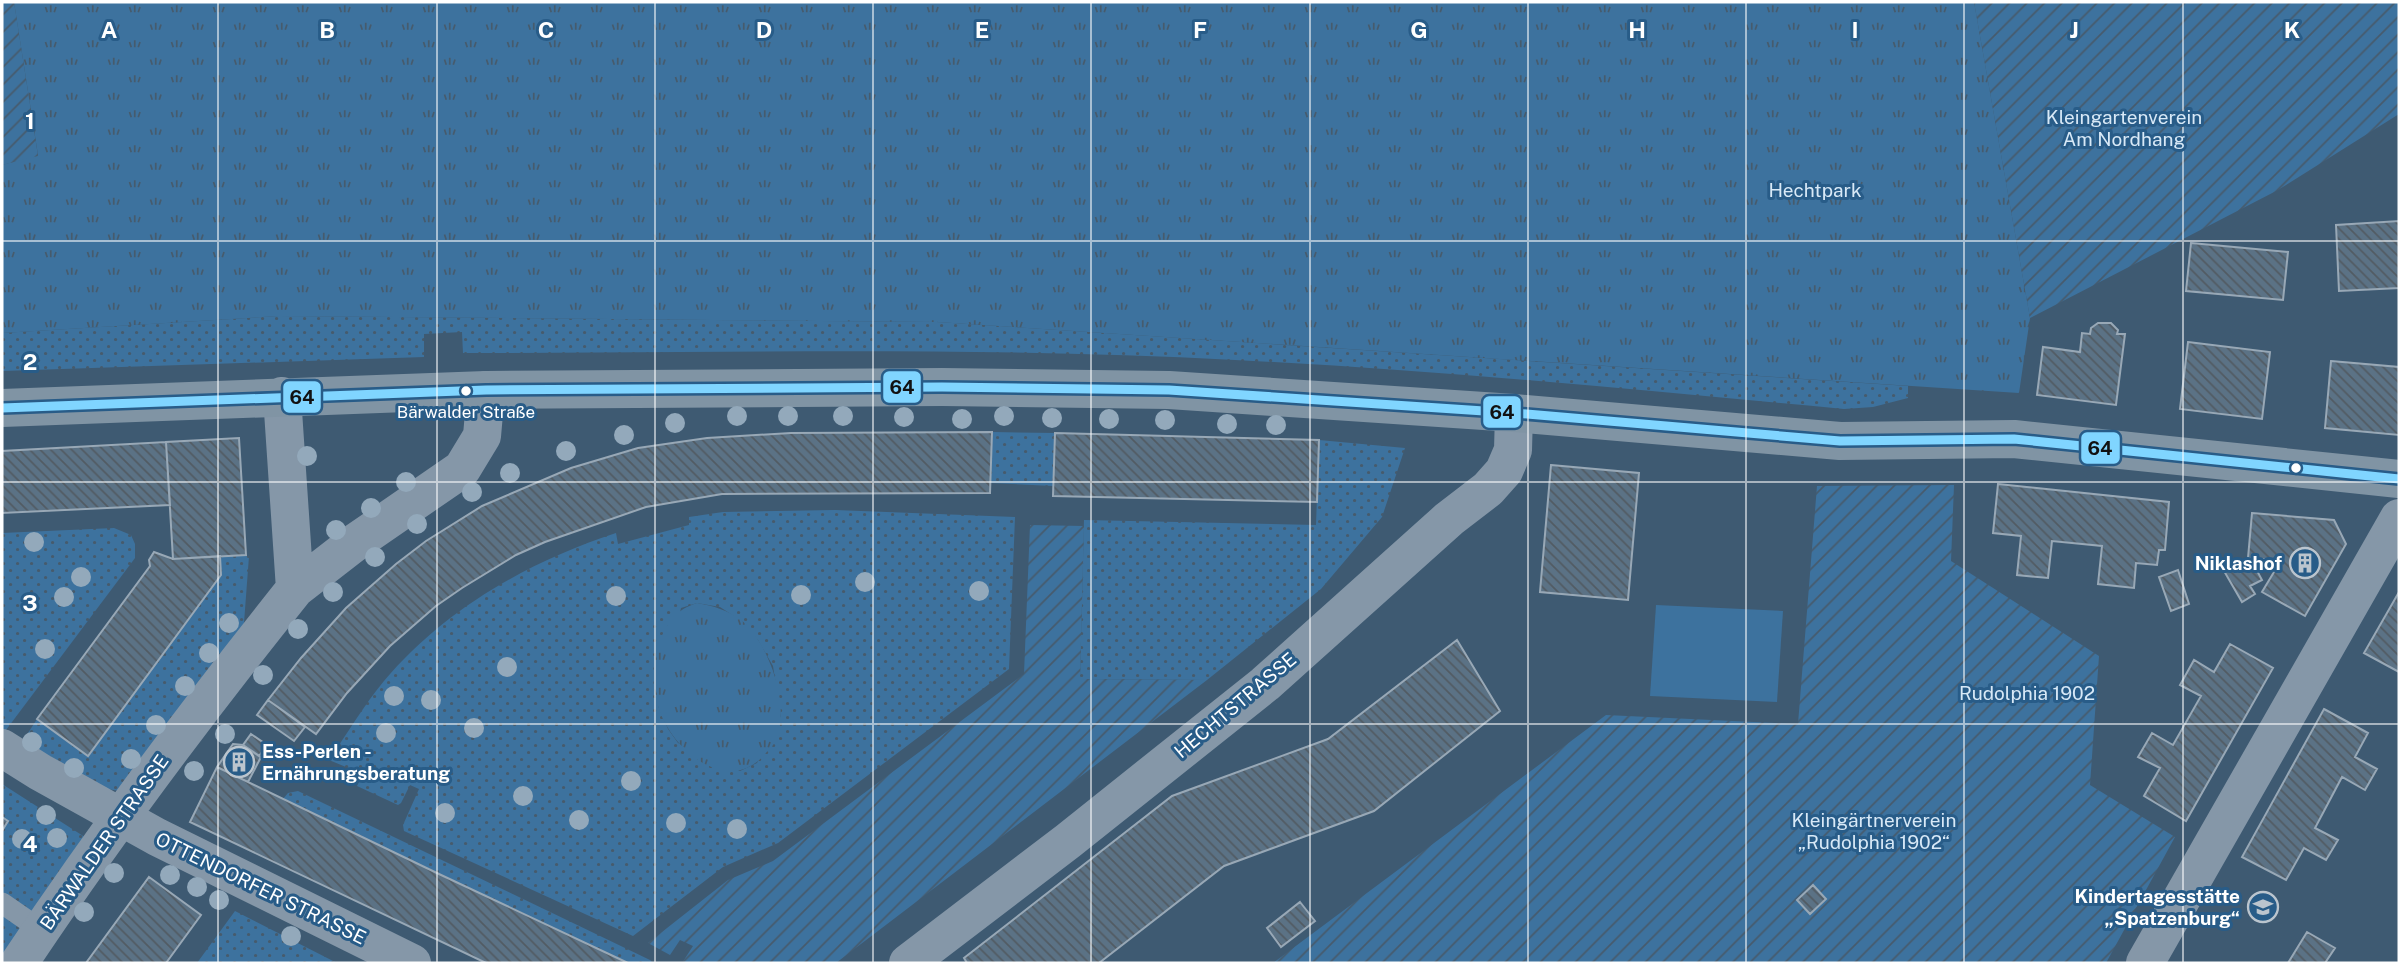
<svg xmlns="http://www.w3.org/2000/svg" width="2401" height="965" font-family="'Public Sans',sans-serif">
<defs>
<pattern id="grass-dots" width="8" height="8" patternUnits="userSpaceOnUse" patternTransform="scale(1.75)"><rect width="8" height="8" fill="#3d729e"/><path d="M2 2h.1M6 6h.1" fill="none" stroke="#465b6d" stroke-width="1.8" stroke-linecap="round"/></pattern>
<pattern id="park-tufts" width="24" height="20" patternUnits="userSpaceOnUse" patternTransform="scale(1.75)"><rect width="24" height="20" fill="#3d729e"/><path d="M3 7l-1-3M5 7V3M7 7l1-3M15 17l-1-3M17 17v-4M19 17l1-3" fill="none" stroke="#465b6d"/></pattern>
<pattern id="garden-furrows" width="10" height="10" patternUnits="userSpaceOnUse" patternTransform="scale(1.75)"><rect width="10" height="10" fill="#3d729e"/><path d="M-1 1l2-2M0 10L10 0M9 11l2-2" fill="none" stroke="#465b6d"/></pattern>
<pattern id="building-back-hatch" width="6" height="6" patternUnits="userSpaceOnUse" patternTransform="scale(1.75)"><rect width="6" height="6" fill="#5b7285"/><path d="M-1 5l2 2M0 0l6 6M5-1l2 2" fill="none" stroke="#525b63"/></pattern>
</defs>
<rect width="100%" height="100%" fill="#3e5a72"/>
<path fill="url(#grass-dots)" fill-rule="evenodd" d="M279,316L937,322L1908,386V398L1873,407L1844,409C1641,390 1438,370 1235,360C978,346 720,353 463,353L462,332L424,334V357L2,371V333Z
M992,432L1055,433L1053,486L991,483Z
M1319,440L1405,448L1382,517L1321,589L1207,680L1080,679L1084,520L1316,525Z
M835,510L1015,517L1009,669L778,843L723,867L633,936L404,831L403,825L419,789L410,785L401,803L398,805L357,786L363,774L329,760C347,734 364,705 384,681C445,609 528,562 616,533L618,544L689,525V517L723,512ZM697,603L720,607L743,622L758,640L773,666L781,716L757,763L740,771L678,743L668,729L658,706L681,608Z
M114,528L131,535L135,544V558L3,734L2,533Z
M220,556H249L243,636L120,791L107,789L21,744L37,719L88,756L221,575Z
M2,784L91,841L36,917L2,893V831L8,821L2,817Z
M298,791L650,960L653,963H628L283,799L288,793Z
M235,911L337,963H197Z
M2,913L28,932L2,963Z"/>
<path fill="url(#park-tufts)" d="M14,2H1974L2030,318L2019,393L937,322L279,316L2,333V165L38,155Z
M697,603C714,606 727,610 741,620C769,642 792,709 775,742C773,746 768,750 765,754C727,798 670,748 658,706C651,684 652,659 661,638C670,618 677,610 697,603Z"/>
<path fill="url(#garden-furrows)" d="M2,2H14L38,156L2,165Z
M1974,2H2399V114L2278,190L2030,318Z
M1954,485L1951,561L2099,656L2090,785L2175,837L2106,963H1273L1606,715L1798,724L1817,486Z
M1030,525L1084,526L1080,679L1207,680L836,963H682L693,946L680,940L670,955L648,943L728,880L773,861L1024,674Z"/>
<path fill="#3d729e" d="M1656,605L1783,611L1777,702L1650,696Z"/>
<path fill="url(#building-back-hatch)" stroke="#98a8b6" stroke-width="2" d="M2399,221V288L2339,291L2336,225Z
M2191,243L2288,252L2283,300L2186,291Z
M2098,323H2111L2118,330L2117,334H2125L2116,405L2037,395L2043,347L2080,352L2082,333L2090,334L2091,328Z
M2188,342L2270,352L2262,419L2180,409Z
M2331,361L2399,367V435L2325,428Z
M992,432L990,493L722,494L646,507L545,542L516,555L462,588L436,606L390,646L347,693L316,734L268,700L301,658L346,608L396,564L426,541L482,506L571,468L638,448L707,438L791,433Z
M1055,433L1319,440L1317,502L1053,496Z
M239,438L246,555L173,559L166,442Z
M166,442L170,505L2,513V451Z
M1551,465L1639,473L1628,600L1540,592Z
M1998,484L2169,502L2165,550H2159L2157,565L2136,563L2134,588L2098,584L2102,546L2052,541L2048,578L2017,575L2021,536L1993,533Z
M2252,513L2334,520L2346,544L2305,616L2262,592L2277,567L2273,560L2248,558Z
M154,552L173,559L220,556L221,575L88,756L37,719L150,566L149,560Z
M2237,564L2241,572L2254,565L2262,580L2250,586L2255,594L2242,602L2224,571Z
M2178,570L2189,604L2171,611L2159,577Z
M2399,592V672L2364,653Z
M1457,640L1500,711L1374,811L1224,866L1099,963H967L964,958L1172,796L1328,739Z
M2230,644L2273,668L2186,821L2144,796L2160,768L2138,757L2152,733L2173,745L2201,696L2180,685L2194,660L2214,672Z
M268,700L305,727L294,741L257,715Z
M2324,709L2368,733L2355,757L2377,769L2365,790L2342,777L2315,828L2338,840L2326,860L2304,848L2286,880L2242,857Z
M251,734L267,745L259,756L243,745Z
M233,744L243,745L261,757L248,782L217,767Z
M217,767L439,874L628,963H486L190,822Z
M2,817L8,821L2,831Z
M149,877L201,915L166,963H86Z
M1813,885L1826,899L1810,914L1797,900Z
M1300,902L1315,921L1281,947L1267,928Z
M2307,932L2335,948L2325,963H2288Z"/>
<g fill="none" stroke-linecap="round" stroke-linejoin="round">
<path stroke="#8597a8" stroke-width="21" d="M2,903L41,930"/>
<path stroke="#8597a8" stroke-width="38" d="M282,396L295,589L353,544L462,469L482,436L486,390
M2,748L40,772L157,837L412,963
M19,963C105,834 198,710 295,589
M908,963L1068,841L1265,684L1449,519L1488,489L1504,471L1513,450L1514,413
M2145,963L2399,518"/>
<path stroke="#8094a4" stroke-width="38" d="M2,408L486,390L942,387L1169,390L1514,413L1840,441L2014,439L2399,479"/>
<g stroke="#285c88" stroke-width="14">
<path id="bus-1" d="M2,408L486,390L942,387L1169,390L1514,413L1840,441L2014,439L2399,479"/>
</g>
<use href="#bus-1" stroke="#80d5ff" stroke-width="9"/>
</g>
<g fill="#93a9bb">
<circle cx="737" cy="416" r="10"/>
<circle cx="788" cy="416" r="10"/>
<circle cx="843" cy="416" r="10"/>
<circle cx="1004" cy="416" r="10"/>
<circle cx="904" cy="417" r="10"/>
<circle cx="1052" cy="418" r="10"/>
<circle cx="962" cy="419" r="10"/>
<circle cx="1109" cy="419" r="10"/>
<circle cx="1165" cy="420" r="10"/>
<circle cx="675" cy="423" r="10"/>
<circle cx="1227" cy="424" r="10"/>
<circle cx="1276" cy="425" r="10"/>
<circle cx="624" cy="435" r="10"/>
<circle cx="566" cy="451" r="10"/>
<circle cx="307" cy="456" r="10"/>
<circle cx="510" cy="473" r="10"/>
<circle cx="406" cy="482" r="10"/>
<circle cx="472" cy="492" r="10"/>
<circle cx="371" cy="508" r="10"/>
<circle cx="417" cy="524" r="10"/>
<circle cx="336" cy="530" r="10"/>
<circle cx="34" cy="542" r="10"/>
<circle cx="375" cy="557" r="10"/>
<circle cx="81" cy="577" r="10"/>
<circle cx="865" cy="582" r="10"/>
<circle cx="979" cy="591" r="10"/>
<circle cx="333" cy="592" r="10"/>
<circle cx="801" cy="595" r="10"/>
<circle cx="616" cy="596" r="10"/>
<circle cx="64" cy="597" r="10"/>
<circle cx="229" cy="623" r="10"/>
<circle cx="298" cy="629" r="10"/>
<circle cx="45" cy="649" r="10"/>
<circle cx="209" cy="653" r="10"/>
<circle cx="507" cy="667" r="10"/>
<circle cx="263" cy="675" r="10"/>
<circle cx="185" cy="686" r="10"/>
<circle cx="394" cy="696" r="10"/>
<circle cx="431" cy="700" r="10"/>
<circle cx="156" cy="725" r="10"/>
<circle cx="474" cy="728" r="10"/>
<circle cx="386" cy="733" r="10"/>
<circle cx="225" cy="734" r="10"/>
<circle cx="32" cy="742" r="10"/>
<circle cx="131" cy="759" r="10"/>
<circle cx="74" cy="768" r="10"/>
<circle cx="194" cy="771" r="10"/>
<circle cx="631" cy="781" r="10"/>
<circle cx="523" cy="796" r="10"/>
<circle cx="445" cy="813" r="10"/>
<circle cx="46" cy="815" r="10"/>
<circle cx="579" cy="820" r="10"/>
<circle cx="676" cy="823" r="10"/>
<circle cx="737" cy="829" r="10"/>
<circle cx="57" cy="838" r="10"/>
<circle cx="22" cy="839" r="10"/>
<circle cx="114" cy="873" r="10"/>
<circle cx="170" cy="875" r="10"/>
<circle cx="197" cy="887" r="10"/>
<circle cx="219" cy="900" r="10"/>
<circle cx="84" cy="912" r="10"/>
<circle cx="291" cy="936" r="10"/>
</g>
<path fill="none" stroke="#fff" stroke-width="2" stroke-opacity="0.55" d="M218,2V963M437,2V963M655,2V963M873,2V963M1091,2V963M1310,2V963M1528,2V963M1746,2V963M1964,2V963M2183,2V963M2,241H2399M2,482H2399M2,724H2399"/>
<defs>
<g id="building-ring" transform="scale(1.575)"><circle r="9.5" fill="#285c88" stroke="#bbc5ce" stroke-width="1.5"/><path d="M-4-6H4V6H1V3H-1V6H-4ZM-2.5-4.3h1.7v1.8h-1.7ZM.8-4.3h1.7v1.8H.8ZM-2.5-1h1.7V.8h-1.7ZM.8-1h1.7V.8H.8Z" fill="#bbc5ce"/></g>
<g id="school-ring" transform="scale(1.575)"><circle r="9.5" fill="#285c88" stroke="#bbc5ce" stroke-width="1.5"/><path d="M0-5L7-2L0 1L-7-2ZM-4 1L0 2.5L4 1V4Q0 6-4 4Z" fill="#bbc5ce"/></g>
</defs>
<g fill-rule="evenodd">
<use href="#building-ring" x="2305" y="563"/>
<use href="#building-ring" x="239" y="762"/>
<use href="#school-ring" x="2263" y="907"/>
</g>
<g fill="#fff" stroke="#285c88" stroke-width="2.5">
<circle cx="466" cy="391" r="6"/>
<circle cx="2296" cy="468" r="6"/>
</g>
<g text-anchor="middle" stroke-width="6" stroke-linejoin="round" paint-order="stroke">
<g font-size="17" fill="#fff" stroke="#285c88">
<text x="466" y="418">Bärwalder Straße</text>
</g>
<g font-size="19" fill="#d8e9f7" stroke="#285c88">
<text x="2124" y="124">Kleingartenverein<tspan x="2124" dy="22">Am Nordhang</tspan></text>
<text x="1815" y="197">Hechtpark</text>
<text x="2027" y="700">Rudolphia 1902</text>
<text x="1874" y="827">Kleingärtnerverein<tspan x="1874" dy="22">„Rudolphia 1902“</tspan></text>
</g>
<g font-size="19" font-weight="bold" fill="#fff" stroke="#285c88" text-anchor="end">
<text x="2282" y="570">Niklashof</text>
<text x="262" y="758" text-anchor="start">Ess-Perlen -<tspan x="262" dy="22">Ernährungsberatung</tspan></text>
<text x="2240" y="903">Kindertagesstätte<tspan x="2240" dy="22">„Spatzenburg“</tspan></text>
</g>
<g font-size="19" fill="#fff" stroke="#285c88">
<text transform="translate(1235 705) rotate(-40)" y="7">HECHTSTRASSE</text>
<text transform="translate(104 842) rotate(-55)" y="7">BÄRWALDER STRASSE</text>
<text transform="translate(261 888) rotate(26)" y="7">OTTENDORFER STRASSE</text>
</g>
</g>
<g font-size="23" text-anchor="middle" font-weight="bold" fill="#fff" stroke="#285c88" stroke-width="6" stroke-linejoin="round" paint-order="stroke">
<text x="109" y="38">A</text>
<text x="327" y="38">B</text>
<text x="546" y="38">C</text>
<text x="764" y="38">D</text>
<text x="982" y="38">E</text>
<text x="1200" y="38">F</text>
<text x="1419" y="38">G</text>
<text x="1637" y="38">H</text>
<text x="1855" y="38">I</text>
<text x="2074" y="38">J</text>
<text x="2292" y="38">K</text>
<text x="30" y="129">1</text>
<text x="30" y="370">2</text>
<text x="30" y="611">3</text>
<text x="30" y="852">4</text>
</g>
<g stroke="#285c88" stroke-width="2.5">
<rect x="882" y="370" width="40" height="34" rx="7" fill="#80d5ff"/>
<rect x="282" y="380" width="40" height="34" rx="7" fill="#80d5ff"/>
<rect x="1482" y="395" width="40" height="34" rx="7" fill="#80d5ff"/>
<rect x="2080" y="431" width="41" height="34" rx="7" fill="#80d5ff"/>
</g>
<g font-size="19" text-anchor="middle" font-weight="bold" fill="#111">
<text x="902" y="394">64</text>
<text x="302" y="404">64</text>
<text x="1502" y="419">64</text>
<text x="2100" y="455">64</text>
</g>
<rect width="2401" height="965" fill="none" stroke="#ffffff" stroke-width="7"/>
</svg>
